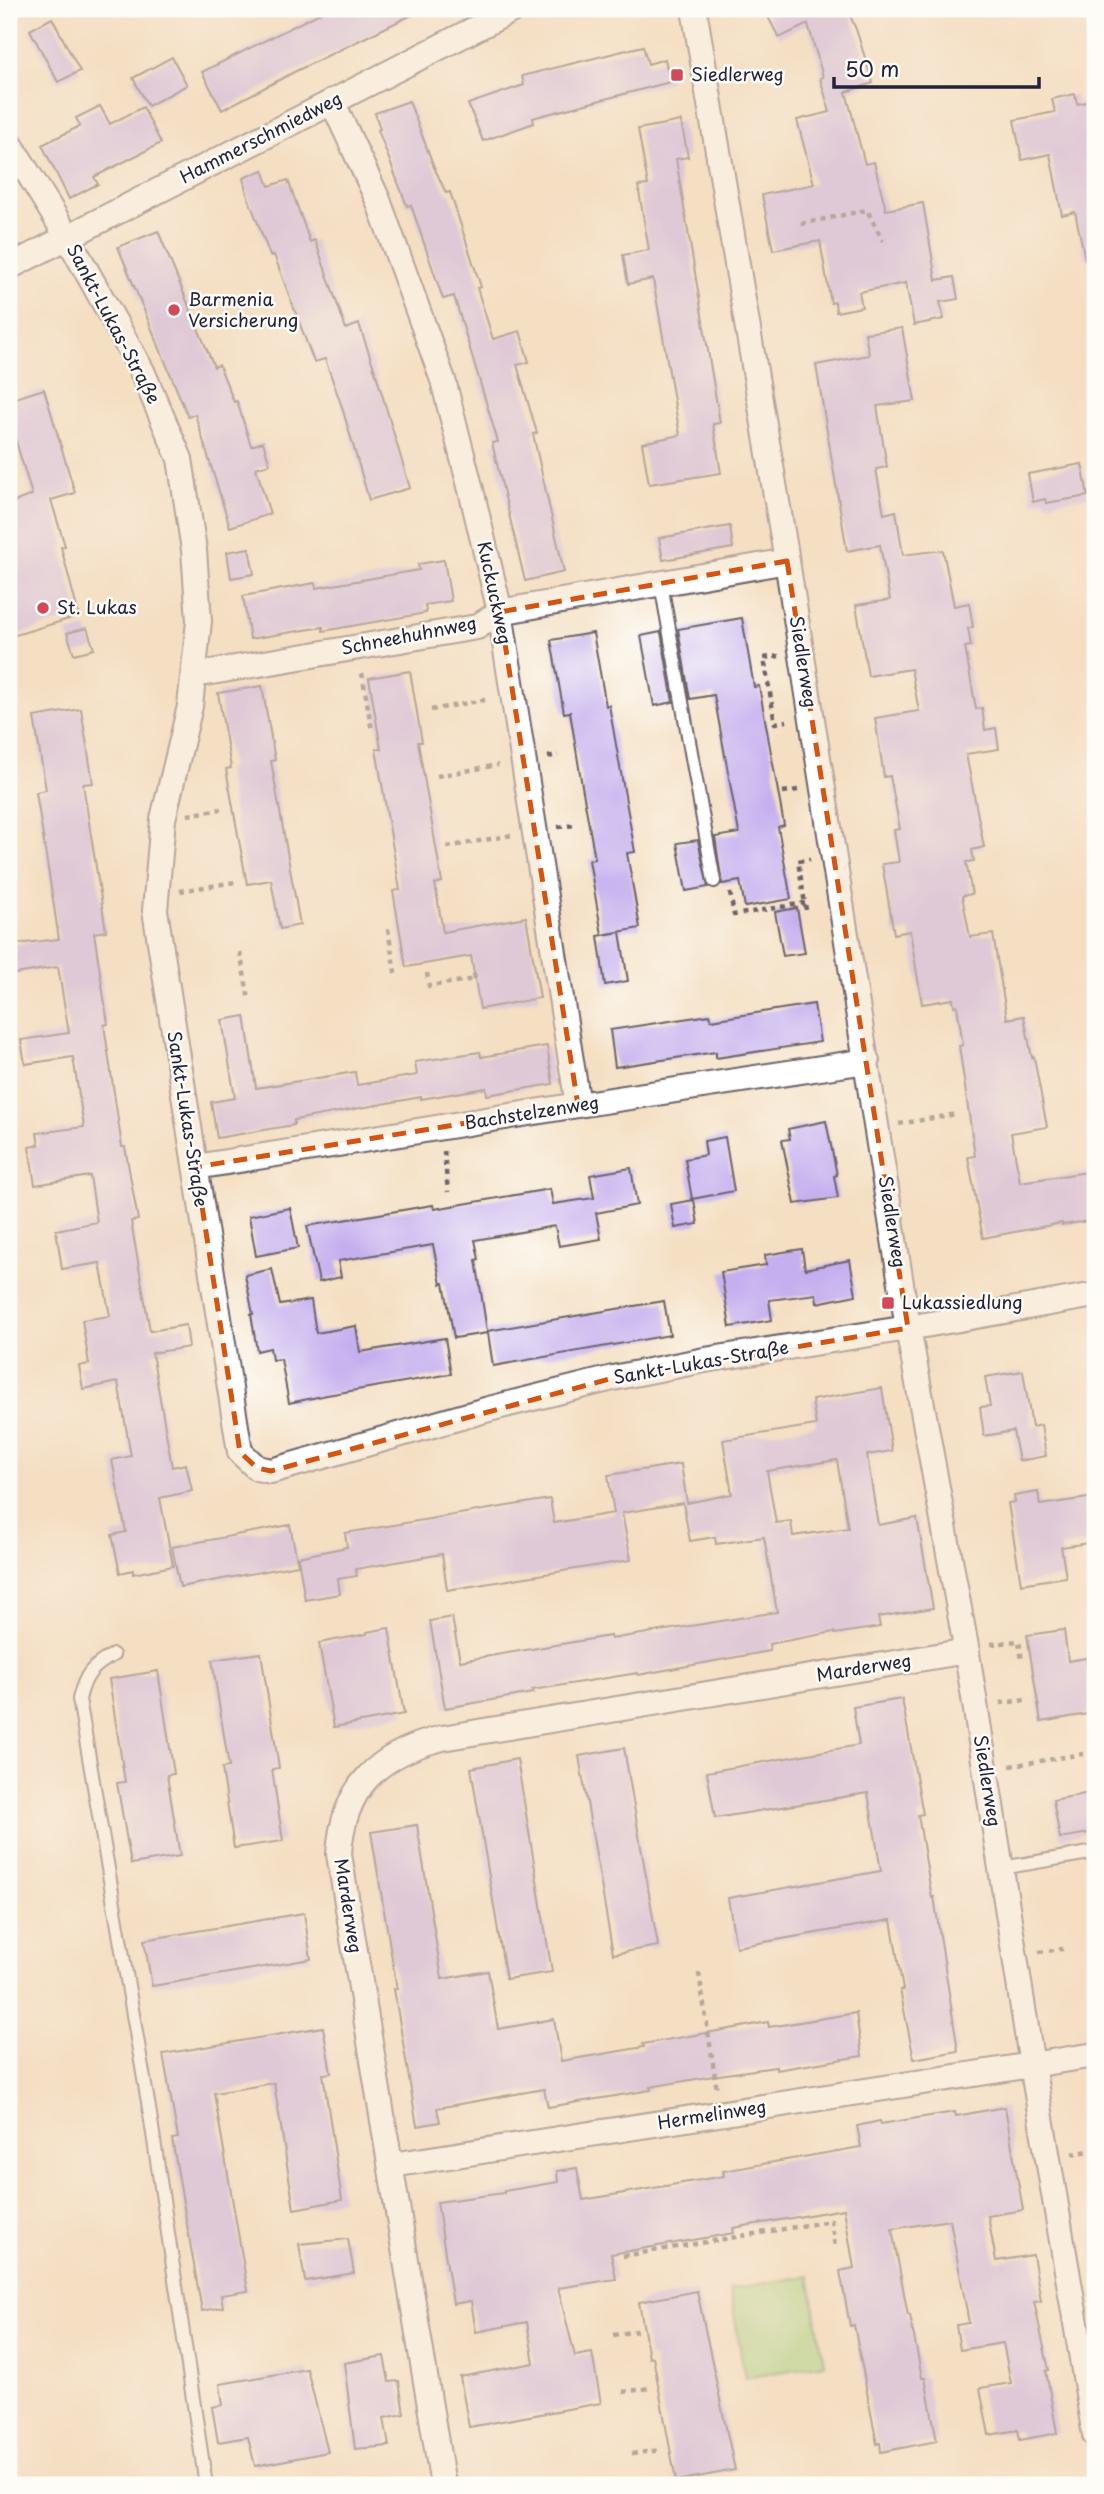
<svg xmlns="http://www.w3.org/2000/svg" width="1104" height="2494" font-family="'Playpen Sans',sans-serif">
<rect width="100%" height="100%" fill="#fdfcf7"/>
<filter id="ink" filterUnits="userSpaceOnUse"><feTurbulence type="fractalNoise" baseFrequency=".0143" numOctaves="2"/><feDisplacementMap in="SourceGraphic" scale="14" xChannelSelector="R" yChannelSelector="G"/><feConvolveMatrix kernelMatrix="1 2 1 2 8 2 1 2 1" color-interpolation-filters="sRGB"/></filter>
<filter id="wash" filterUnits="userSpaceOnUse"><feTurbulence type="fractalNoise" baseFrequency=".00686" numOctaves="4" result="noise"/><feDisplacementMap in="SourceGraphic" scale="28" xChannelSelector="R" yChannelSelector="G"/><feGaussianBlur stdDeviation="1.57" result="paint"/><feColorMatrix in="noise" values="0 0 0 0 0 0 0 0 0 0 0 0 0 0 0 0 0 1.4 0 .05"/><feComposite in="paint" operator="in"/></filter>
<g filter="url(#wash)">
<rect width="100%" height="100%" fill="#f4dfc2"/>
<path fill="#a4d583" stroke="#637c5f" stroke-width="2" d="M809,2276L824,2364L745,2378L730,2289Z"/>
<g id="blocks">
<path fill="#c5afef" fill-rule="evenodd" d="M328,9H424L296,71L222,110L202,72Z
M764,9H847L856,29L873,83L846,92L865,164L874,162L886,210L923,203L936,280L954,277L958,299L940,302L944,319L914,325L906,283L859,292L862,307L836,312L835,302L831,303L820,241L773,250L762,195L814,184L797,120L830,112L820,78L823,77L808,24L779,38Z
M52,18L80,71L58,82L30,30Z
M643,46L648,64L665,59L670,82L540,116L533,118L534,123L483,141L468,104L524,85L522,76Z
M172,57L187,85L148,106L133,78Z
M1075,94L1077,104L1095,100V258L1085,259L1075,212L1062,215L1050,154L1022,160L1014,120L1055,112L1052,99Z
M409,101L434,167L446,193L450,192L481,287L477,288L493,339L520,331L529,362L517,365L537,433L533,434L564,572L525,581L492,443L498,442L454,296L443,299L411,205L407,206L378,130L380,129L375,113Z
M100,106L110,124L143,107L161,143L94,177L98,184L69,199L42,145L80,126L76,118Z
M681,121L688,157L676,159L720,423L713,424L721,473L649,484L642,443L680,435L653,279L628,284L623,255L649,250L638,186L648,185L638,129Z
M263,170L269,186L288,180L310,242L315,240L346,329L359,324L376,374L410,488L369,500L342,407L325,359L314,362L274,255L270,256L247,194L243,178Z
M158,231L214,367L219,365L234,402L237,401L251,446L263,442L270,464L256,468L270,514L230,527L195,414L188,417L118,247Z
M902,328L915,401L877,406L887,467L876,469L884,514L896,511L903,555L943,550L954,606L969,603L973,627L968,628L971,646L965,647L976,709L982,708L985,730L996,728L999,749L966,754L984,847L972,850L974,861L966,862L972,894L962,896L970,937L993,934L1007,1019L1024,1016L1032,1058L1034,1057L1047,1127L1011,1133L1020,1182L1095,1171V1220L1062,1225V1223L983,1238L968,1157L975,1156L959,1046L963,1045L957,1005L954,1006L953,999L922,1004L910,931L894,934L882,864L899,862L894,830L900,829L890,776L884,777L875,718L919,711L911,669L868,676L856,605L890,600L880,545L847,551L816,365L869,355L865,333Z
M44,389L75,493L51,500L65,546L61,547L79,616L9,637V504L32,495L9,418V400Z
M1082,464L1088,496L1046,503L1045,499L1033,502L1028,474Z
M730,526L733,548L663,560L659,538Z
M249,548L254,574L231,578L227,552Z
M444,560L451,601L425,605L426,613L323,631V627L250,639L243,596L315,583L316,588L419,570L418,564Z
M742,618L754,687L759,686L784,825L778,827L791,899L745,907L740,881L722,884L715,837L739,833L714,695L690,699L678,629Z
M87,628L94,649L74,654L67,633Z
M661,632L673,702L654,706L641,636Z
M593,633L606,706L609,705L635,852L627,853L640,928L602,935L589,860L595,859L582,786L570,712L564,713L551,640Z
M410,671L422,742H418L442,882L435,884L443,932L526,917L540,998L480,1009L471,956L406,967L393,891L400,890L376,749H381L369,678Z
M262,686L275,760L271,761L300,925L280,929L271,880L247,884L226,769L231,768L218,693Z
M81,709L93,783L83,784L106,931L94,933L108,1024L104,1025L122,1147H125L138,1220L131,1221L150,1331L186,1325L189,1347L152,1353L172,1467L186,1464L192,1491L160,1498L173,1566L133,1574V1570L120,1573L112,1535L126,1532L112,1460L131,1456L118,1382L83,1389L79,1366L89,1364L82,1320L110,1316L100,1263L62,1269L56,1230L97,1222L90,1176L35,1185L29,1147L39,1145L37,1133L84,1127L73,1057L25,1064L21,1040L69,1033L58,967L9,975V945L59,939L36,792L46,790L34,717Z
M698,840L708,887L686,891L677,843Z
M797,908L805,953L783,956L775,912Z
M620,932L628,981L605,985L598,936Z
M814,1004L820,1042L716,1058V1052L615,1067L610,1030L710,1015L711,1020Z
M245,1016L256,1088L355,1072L357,1085L417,1075L415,1062L480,1052L481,1057L547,1046L553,1084L487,1095L486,1088L421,1099V1097L294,1120V1125L217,1138L211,1102L235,1098L222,1020Z
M826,1121L837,1175L834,1176L838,1198L795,1204L782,1140L790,1139L788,1129Z
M725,1137L734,1191L692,1199L685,1159L706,1155L704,1141Z
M631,1168L637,1205L596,1213L601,1239L559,1246L555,1226L475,1240L479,1259L476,1260L487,1331L664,1301L670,1335L493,1366L488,1333L454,1338L444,1283L441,1284L433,1245L338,1261L341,1277L319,1282L307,1226L433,1205L434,1209L550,1189L553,1204L594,1198L590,1175Z
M694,1200L698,1224L675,1228L671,1204Z
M290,1208L298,1248L256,1256L249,1216Z
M802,1249L805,1269L850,1260L856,1295L817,1303L816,1294L769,1300L772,1320L730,1327L721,1272L766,1265L765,1255Z
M272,1269L280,1305L311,1300L316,1333L356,1326L360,1352L445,1338L451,1374L327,1395L289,1403L281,1359L272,1360L270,1348L257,1351L251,1314H253L245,1275Z
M1023,1371L1032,1427L1041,1425L1046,1456L1019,1461L1013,1431L984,1436L980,1407L990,1406L985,1377Z
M882,1388L892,1451L867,1455L878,1525L917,1518L933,1608L878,1617L880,1627L835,1634L834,1632L769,1644L770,1651L638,1675V1673L532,1690L533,1693L445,1708L430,1621L452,1617L460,1661L610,1636L611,1639L777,1612L764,1537L716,1544L715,1537L690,1541L683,1503L622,1513L631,1560L447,1590L442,1554L356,1569L357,1576L338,1579L340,1594L305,1600L298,1557L347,1547L345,1533L550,1499L554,1523L614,1513L608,1475L681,1464L687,1503L732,1494L723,1440L816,1425L812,1400ZM837,1460L848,1528L793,1536L791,1521L776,1523L767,1471Z
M1038,1492L1040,1505L1095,1497V1542L1061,1547L1066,1577L1021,1584L1008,1503L1015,1502L1014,1496Z
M290,1525L298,1565L180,1587L172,1547Z
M389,1628L404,1714L334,1727L319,1643L367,1634V1632Z
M1064,1630L1068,1661L1086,1658L1091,1706L1087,1714L1041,1722L1027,1635Z
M261,1653L279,1768L272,1769L283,1841L234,1848L222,1768L229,1767L212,1660Z
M158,1671L174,1774L167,1775L180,1856L131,1864L117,1783L125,1782L109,1679Z
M902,1699L923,1814L918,1815L932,1898L934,1897L958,2051L914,2059L900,1990H903L891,1920L736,1947L728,1898L881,1871L868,1793L715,1818L707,1772L859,1745L853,1707Z
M624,1748L658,1946L613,1954L579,1756Z
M517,1759L552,1972L506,1979L471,1768Z
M1095,1792V1832L1060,1838L1053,1800Z
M417,1825L442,1979L488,1971L498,2029L554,2019L561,2061L644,2047L643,2044L741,2027L768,2022L769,2027L856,2013L862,2056L776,2070V2067L719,2075L650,2087L651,2090L548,2107L544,2089L437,2108L440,2122L417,2126L394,1989H397L371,1832Z
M304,1913L311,1959L152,1986L144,1940Z
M323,2027L331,2073L323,2074L342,2200L294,2209L274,2083L214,2093L248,2291L221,2295L223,2307L202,2311L172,2139L178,2138L163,2054Z
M1005,2107L1023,2210L988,2216L996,2261L1033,2255L1041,2301L1034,2302L1049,2370L1046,2371L1057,2433L1020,2440L1018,2430L989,2435L980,2388L1011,2383L1003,2343L960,2350L956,2325L969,2323L950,2220L892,2229L908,2315H910L922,2378H925L937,2441L881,2452L880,2443L877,2444L854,2325L850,2326L840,2271L854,2268L844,2209L733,2228L734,2233L611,2254L616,2279L558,2288L575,2356L592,2353L601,2403L469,2427L460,2377L534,2363L527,2322L476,2332L471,2301L453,2304L437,2202L504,2193V2191L558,2182L557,2171L577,2168L583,2200L724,2176L723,2171L861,2147L857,2126L880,2121L881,2124L955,2112L956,2116Z
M348,2239L354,2273L305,2281L299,2244Z
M697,2291L735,2470L676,2481L653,2357L649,2358L639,2302Z
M384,2356L389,2382L399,2381L404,2414L384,2418L389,2446L355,2449L344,2363Z
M307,2369L328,2452L255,2466L248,2437L218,2442L212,2407L223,2405L220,2384Z"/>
</g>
</g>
<g filter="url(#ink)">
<use href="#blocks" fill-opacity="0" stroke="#6c646a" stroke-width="2"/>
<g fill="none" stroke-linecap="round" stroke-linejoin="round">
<g stroke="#6c646a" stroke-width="16">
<path id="service" d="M661,584L714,881
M113,1655C91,1667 85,1675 79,1699L150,2114L206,2485
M1002,1868L1095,1852"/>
</g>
<g stroke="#6c646a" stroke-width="28">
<path id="minor" d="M694,9L787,561L908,1328L966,1647L1032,2065L1095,2435
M332,101L378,200L443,380L472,494L500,612L578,1105
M9,142L67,236L142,371L180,459L194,550L199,621L190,706L163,819L155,910L240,1452L257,1468L271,1471L489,1409L613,1378L705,1360L908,1328L1095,1295
M9,267L514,9
M194,675L477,627L500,612L787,561
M196,1167L578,1105L867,1061
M392,2165L1095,2055
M443,2485L339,1854C343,1787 378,1754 442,1738L967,1651"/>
</g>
<path stroke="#6c646a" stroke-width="4.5" stroke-dasharray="5 5" stroke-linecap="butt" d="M801,224L867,210L883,241
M779,656L764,658L775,723L787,721
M362,673L372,731
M431,710L489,699
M548,757L558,755
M437,776L498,765
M783,792L798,790
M188,815L221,809
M558,827L575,825
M447,847L512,835
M180,891L235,882
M730,893L734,915L805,903
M806,910L798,861L810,859
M388,929L396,978
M240,952L249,1000
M427,973L429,986L475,979L473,969
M899,1124L957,1114
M444,1151L448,1192
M991,1644L1019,1641L1022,1661
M1000,1703L1027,1700
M1010,1766L1095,1752
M1039,1952L1063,1949
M699,1973L717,2090
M1072,2154L1095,2150
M623,2256L831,2221L835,2246
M613,2335L637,2331
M623,2392L649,2388
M632,2454L660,2450"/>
<use href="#service" stroke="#fff" stroke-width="12"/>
<use href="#minor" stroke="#fff" stroke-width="24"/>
</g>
</g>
<path d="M0 0H1104V2494H0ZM787,561L908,1328L613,1378L271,1471L257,1468L240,1452L196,1167L578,1105L500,612Z" fill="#f4dfc2" fill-opacity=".55" fill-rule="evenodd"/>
<path fill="none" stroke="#d45411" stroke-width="5" stroke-dasharray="14 9" stroke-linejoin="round" d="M787,561L908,1328L613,1378L271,1471L257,1468L240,1452L196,1167L578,1105L500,612Z"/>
<g fill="#d1495b" stroke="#fdfcf7" stroke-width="2.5">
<rect x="670" y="68" width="14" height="14" rx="3.5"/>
<circle cx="174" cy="310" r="7"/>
<circle cx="43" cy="608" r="7"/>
<rect x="881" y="1296" width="14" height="14" rx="3.5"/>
</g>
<g text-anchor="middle" stroke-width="5" stroke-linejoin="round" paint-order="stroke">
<g font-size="18" fill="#22223b" stroke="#fdfcf7" text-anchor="start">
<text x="691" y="81">Siedlerweg</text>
<text x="188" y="306">Barmenia<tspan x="188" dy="21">Versicherung</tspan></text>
<text x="57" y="614">St. Lukas</text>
<text x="902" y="1309">Lukassiedlung</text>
</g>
<g font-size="18" fill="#22223b" stroke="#fdfcf7">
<text transform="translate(261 138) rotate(-27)" y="6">Hammerschmiedweg</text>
<text transform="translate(113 324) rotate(62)" y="6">Sankt-Lukas-Straße</text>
<text transform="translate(494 593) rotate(78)" y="6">Kuckuckweg</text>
<text transform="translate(409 636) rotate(-11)" y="6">Schneehuhnweg</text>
<text transform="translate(803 662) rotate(81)" y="6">Siedlerweg</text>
<text transform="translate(532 1113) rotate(-9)" y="6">Bachstelzenweg</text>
<text transform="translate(187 1119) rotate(81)" y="6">Sankt-Lukas-Straße</text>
<text transform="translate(892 1222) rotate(81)" y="6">Siedlerweg</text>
<text transform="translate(701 1363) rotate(-10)" y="6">Sankt-Lukas-Straße</text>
<text transform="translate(864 1668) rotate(-9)" y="6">Marderweg</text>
<text transform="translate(987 1781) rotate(81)" y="6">Siedlerweg</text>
<text transform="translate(348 1906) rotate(81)" y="6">Marderweg</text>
<text transform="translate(712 2115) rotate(-9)" y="6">Hermelinweg</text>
</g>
</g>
<rect width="1104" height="2494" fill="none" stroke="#fdfcf7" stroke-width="35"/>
<path d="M834 77v10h205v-10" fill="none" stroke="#22223b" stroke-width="3.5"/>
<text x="845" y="77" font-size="21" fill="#22223b" stroke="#fdfcf7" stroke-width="5" paint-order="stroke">50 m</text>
</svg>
